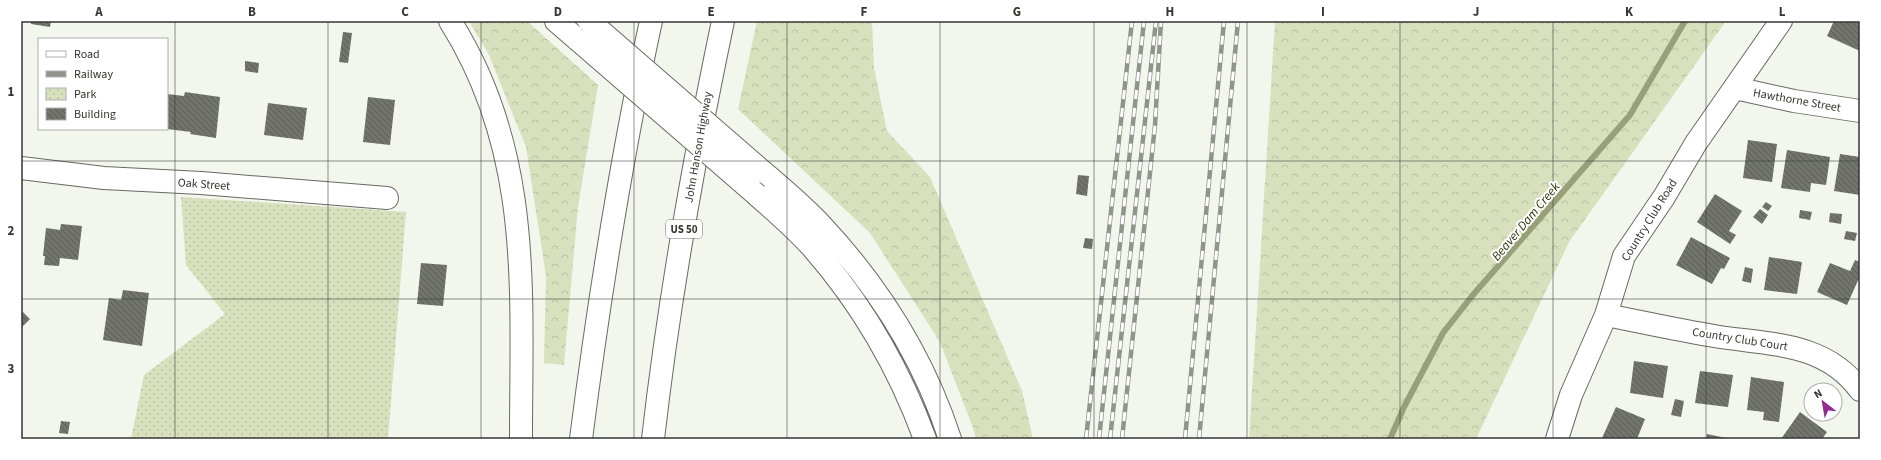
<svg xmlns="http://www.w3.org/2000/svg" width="1881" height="460" font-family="'Source Sans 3',sans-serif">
<defs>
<pattern id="forest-crowns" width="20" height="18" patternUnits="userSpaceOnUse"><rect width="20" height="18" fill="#d8e0be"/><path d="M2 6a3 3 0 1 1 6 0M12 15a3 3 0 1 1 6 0" fill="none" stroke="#bac1a4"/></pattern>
<pattern id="park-dots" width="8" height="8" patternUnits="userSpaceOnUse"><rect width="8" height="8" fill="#d8e0be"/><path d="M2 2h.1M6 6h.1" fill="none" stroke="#bac1a4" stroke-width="1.8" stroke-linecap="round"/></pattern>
<pattern id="building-back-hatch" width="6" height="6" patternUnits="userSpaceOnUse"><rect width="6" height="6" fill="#73756d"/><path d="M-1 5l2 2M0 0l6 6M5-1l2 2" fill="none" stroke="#5a5c56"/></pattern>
</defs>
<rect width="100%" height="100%" fill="#f3f6ec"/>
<path fill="url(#forest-crowns)" d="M469,21H527L598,85L578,207L564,365L544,363L546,276L526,147L489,55Z
M757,21H872L874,68L887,131L930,177L1022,391L1033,439H976L973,428L940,342L870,233L738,109Z
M1275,21H1726L1569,242L1476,439H1249Z"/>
<path fill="url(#park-dots)" d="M181,197L406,212L388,439H131L144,375L225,314L186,265Z"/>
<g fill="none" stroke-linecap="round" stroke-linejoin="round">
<path stroke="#98a07a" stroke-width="6" d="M1390,439L1404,407L1443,333L1472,296L1630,115L1685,21"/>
</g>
<path fill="url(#building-back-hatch)" d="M31,21H51L50,27L31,24Z
M1834,21H1860V51L1827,36Z
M343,32L352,33L348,63L339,62Z
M245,61L259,63L258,73L245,71Z
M185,92L220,97L216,138L190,134L191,132L167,129V94L184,96Z
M368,97L395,100L390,145L363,142Z
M268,103L307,108L303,140L264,135Z
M1748,140L1777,144L1772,182L1743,178Z
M1787,150L1830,157L1826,185L1811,183L1810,192L1781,188Z
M1840,154L1860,157V195L1834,191Z
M1078,175L1089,176L1087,196L1076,194Z
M1715,194L1742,211L1729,231L1736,235L1730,244L1697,222Z
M1766,202L1772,206L1768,211L1762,207Z
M1760,209L1768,215L1762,224L1753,217Z
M1800,210L1812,212L1810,220L1799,218Z
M1830,213L1842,214L1841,224L1829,222Z
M61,224L82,226L78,260L60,258L59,266L44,265L45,256H43L46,228L60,230Z
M1846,231L1857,233L1855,241L1844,239Z
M1691,237L1730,258L1724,269L1721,268L1712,284L1676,265Z
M1085,238L1093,239L1092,249L1083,248Z
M1769,257L1802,262L1797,294L1764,290Z
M1855,260L1860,262V276L1847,305L1817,292L1830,263L1850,271Z
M421,263L447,265L443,306L417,304Z
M1745,267L1753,269L1751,283L1742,281Z
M123,290L149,293L142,346L103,340L109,298L121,300Z
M21,310L30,319L21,328Z
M1634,361L1668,366L1663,398L1630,393Z
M1700,371L1733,375L1728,407L1695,403Z
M1751,377L1784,382L1779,422L1763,420L1764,412L1747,410Z
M1675,399L1684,401L1681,417L1671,415Z
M1616,407L1645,419L1637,439L1602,438Z
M1800,412L1827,432L1822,439H1781Z
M61,421L70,422L68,434L59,433Z
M1707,434L1726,438V439H1706Z"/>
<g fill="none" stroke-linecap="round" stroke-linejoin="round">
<g stroke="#686a62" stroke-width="24">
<path id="minor" d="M1735,88L1794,101L1860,111
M21,168L104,178L201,183L387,198
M1606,315C1642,322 1678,330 1714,336C1768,345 1824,341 1860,390
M1557,439L1571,395L1606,315L1624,256L1664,197L1696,143L1781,21"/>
</g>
<g stroke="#686a62" stroke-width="24">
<path id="highway" d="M450,21C533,152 521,291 521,439
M556,21L578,40
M763,172C783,189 803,206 821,225C879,287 924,359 950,439
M757,195C776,212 795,228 812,247C862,304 899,368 925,439
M581,439C599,299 621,159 651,21
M653,439C669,299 694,159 723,21"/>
</g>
<use href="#minor" stroke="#fff" stroke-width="22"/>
<use href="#highway" stroke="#fff" stroke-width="22"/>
<g stroke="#91938d" stroke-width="4.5">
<path id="rail" d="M1086,439L1132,21
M1099,439L1144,21
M1110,439L1156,21
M1122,439L1155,125L1161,21
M1185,439L1224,21
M1199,439L1238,21"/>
</g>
<use href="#rail" stroke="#fff" stroke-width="3" stroke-dasharray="9" stroke-linecap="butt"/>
<g stroke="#686a62" stroke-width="24" stroke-linecap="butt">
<path id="highway-bridge" d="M589,21L763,172
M578,40L757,195"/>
</g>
<use href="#highway-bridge" stroke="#fff" stroke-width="22"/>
</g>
<path fill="none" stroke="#353633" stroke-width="1" stroke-opacity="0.55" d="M175,21V439M328,21V439M481,21V439M634,21V439M787,21V439M940,21V439M1094,21V439M1247,21V439M1400,21V439M1553,21V439M1706,21V439M21,161H1860M21,299H1860"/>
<g text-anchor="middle" stroke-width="4" stroke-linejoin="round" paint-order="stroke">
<rect fill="#fff" stroke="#727270" stroke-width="1" x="666" y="220" width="36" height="18" rx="3"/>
<g font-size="11" font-weight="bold" fill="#353633">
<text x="684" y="233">US 50</text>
</g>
<g font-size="12" fill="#353633" stroke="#fff">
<text transform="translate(1797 100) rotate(10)" y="4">Hawthorne Street</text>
<text transform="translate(698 147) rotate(-80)" y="4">John Hanson Highway</text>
<text transform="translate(204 184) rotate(4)" y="4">Oak Street</text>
<text transform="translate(1649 220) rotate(-58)" y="4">Country Club Road</text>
<text transform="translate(1740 339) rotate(9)" y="4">Country Club Court</text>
</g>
<g font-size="13" font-style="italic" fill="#2d340b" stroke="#fff">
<text transform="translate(1525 221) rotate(-50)" y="5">Beaver Dam Creek</text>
</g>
</g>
<rect width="1881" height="460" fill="none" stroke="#ffffff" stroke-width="44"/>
<rect x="38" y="38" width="130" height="92" fill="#ffffff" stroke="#aeafad"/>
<rect x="46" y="51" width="20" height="6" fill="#ffffff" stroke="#aeafad"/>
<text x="74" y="58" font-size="12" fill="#353633">Road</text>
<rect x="46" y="71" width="20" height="6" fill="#91938d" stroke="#aeafad"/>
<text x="74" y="78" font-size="12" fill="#353633">Railway</text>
<rect x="46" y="88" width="20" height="12" fill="url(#park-dots)" stroke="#aeafad"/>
<text x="74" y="98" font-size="12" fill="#353633">Park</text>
<rect x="46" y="108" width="20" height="12" fill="url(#building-back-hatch)" stroke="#aeafad"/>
<text x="74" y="118" font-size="12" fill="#353633">Building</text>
<g transform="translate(1823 402) rotate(329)"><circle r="19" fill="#ffffff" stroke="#aeafad"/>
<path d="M0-3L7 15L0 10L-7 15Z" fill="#912c92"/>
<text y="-6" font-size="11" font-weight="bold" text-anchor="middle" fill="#353633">N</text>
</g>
<rect x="22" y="22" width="1837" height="416" fill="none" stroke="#353633" stroke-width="1.5"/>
<g font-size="13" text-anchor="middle" font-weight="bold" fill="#353633">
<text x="99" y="16">A</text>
<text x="252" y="16">B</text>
<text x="405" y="16">C</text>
<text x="558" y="16">D</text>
<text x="711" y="16">E</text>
<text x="864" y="16">F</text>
<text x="1017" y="16">G</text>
<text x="1170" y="16">H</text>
<text x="1323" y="16">I</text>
<text x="1476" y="16">J</text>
<text x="1629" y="16">K</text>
<text x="1782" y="16">L</text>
<text x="11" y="96">1</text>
<text x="11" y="235">2</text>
<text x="11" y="373">3</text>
</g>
</svg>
